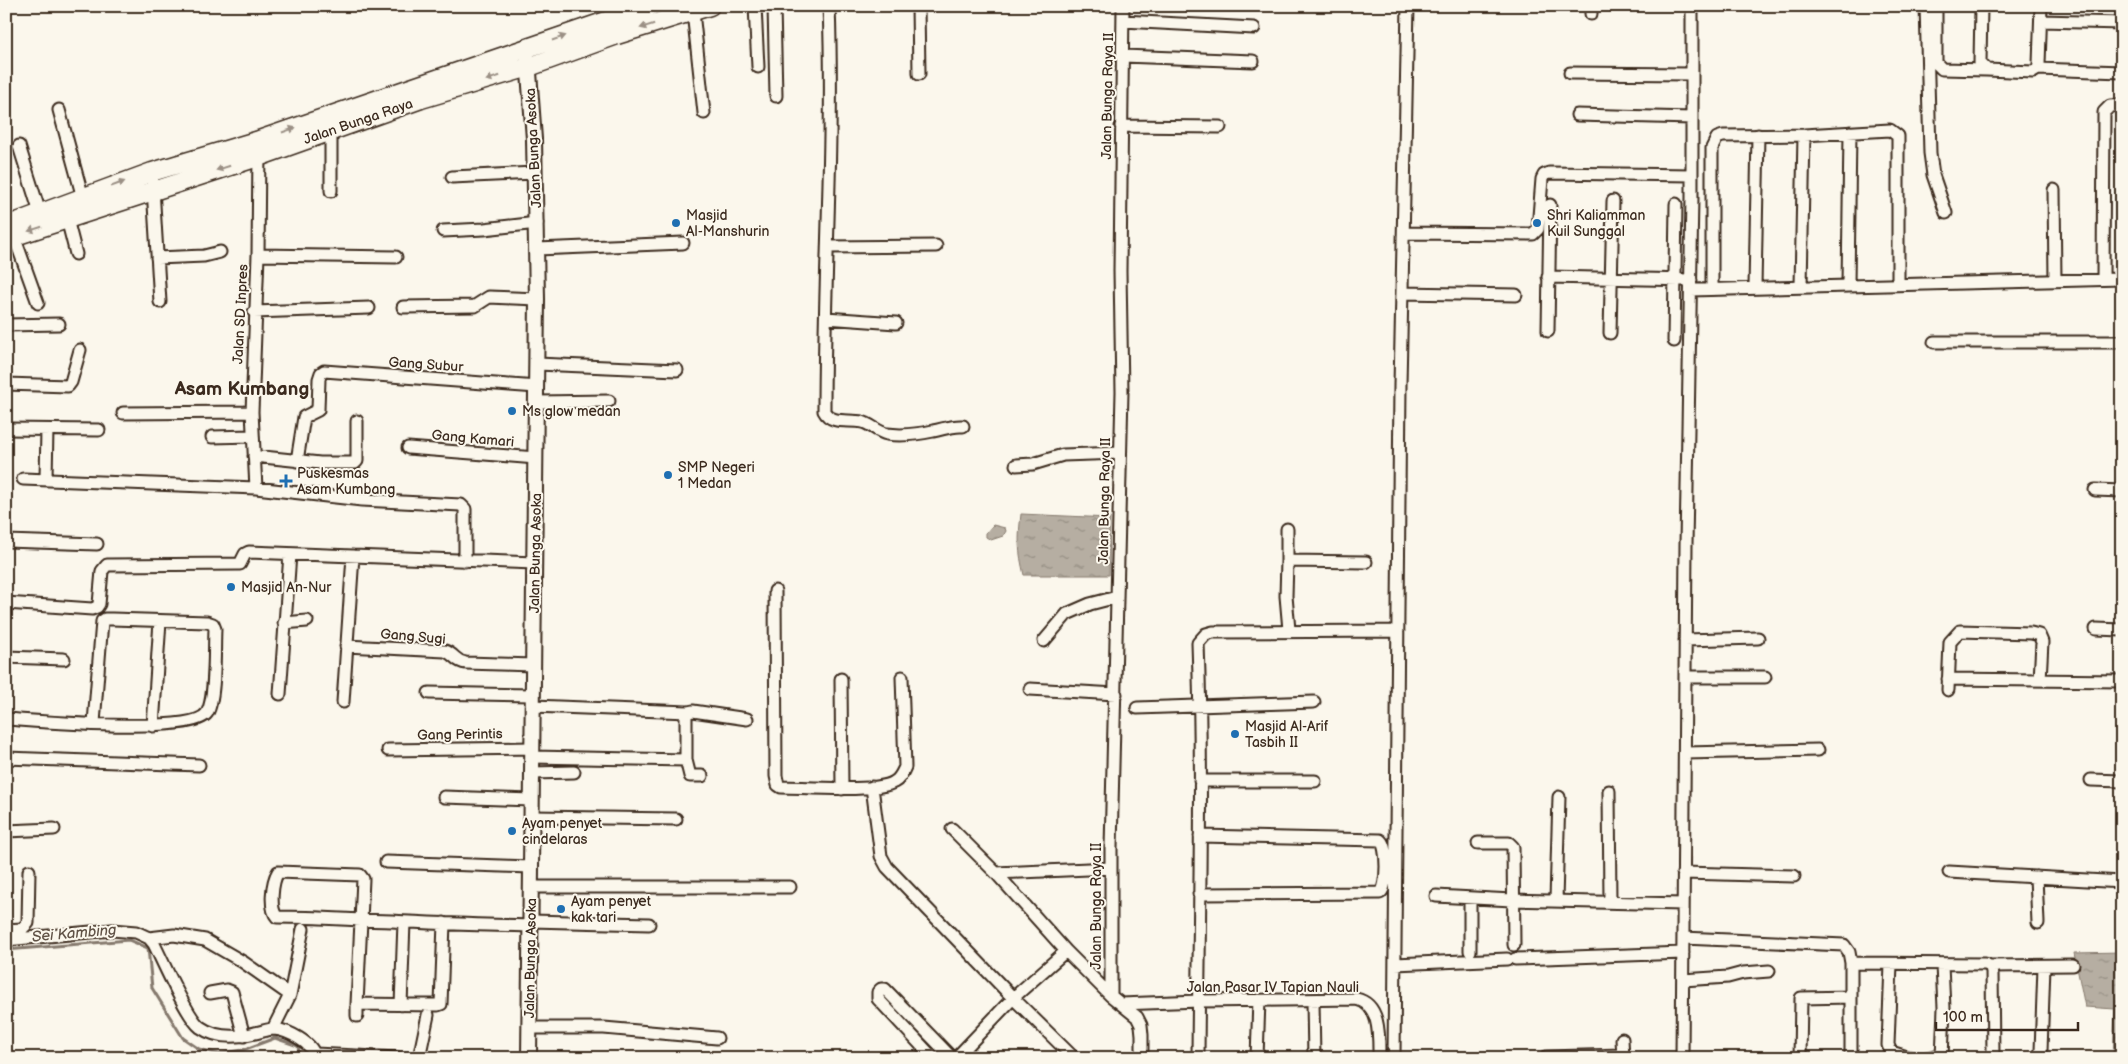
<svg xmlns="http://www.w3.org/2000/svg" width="2128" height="1064" font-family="'Balsamiq Sans',sans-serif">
<defs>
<pattern id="water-ripples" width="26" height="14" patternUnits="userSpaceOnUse" patternTransform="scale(1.25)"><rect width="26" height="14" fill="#b6aea2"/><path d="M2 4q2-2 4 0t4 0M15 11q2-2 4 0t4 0" fill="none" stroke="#958e83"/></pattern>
</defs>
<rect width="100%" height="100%" fill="#fbf7ec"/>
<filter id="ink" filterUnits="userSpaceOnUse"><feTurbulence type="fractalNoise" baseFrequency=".02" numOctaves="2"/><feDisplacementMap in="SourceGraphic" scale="10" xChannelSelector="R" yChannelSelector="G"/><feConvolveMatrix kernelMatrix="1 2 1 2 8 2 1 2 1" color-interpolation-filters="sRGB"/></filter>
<g filter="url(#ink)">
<path fill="url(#water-ripples)" stroke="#85796d" d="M1021,514L1110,518L1109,575H1024C1018,550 1018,540 1021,514Z
M993,525L1005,528L1006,531L1003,536L991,540L986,537V533Z
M2122,952V1058H2113L2115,1009L2085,1007L2074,953Z"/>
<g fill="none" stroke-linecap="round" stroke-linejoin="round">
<path stroke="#85796d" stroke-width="3" d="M6,950L129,940L148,948L152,988L183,1038L199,1049L219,1054L243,1050L275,1038L298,1046L300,1058"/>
<g stroke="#3b2a1e" stroke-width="15">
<path id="minor" d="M755,6L758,67
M774,6L776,96
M829,6C834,141 824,276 824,411C831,425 849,419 862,422C871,424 877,432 887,434C901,436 919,434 933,431C944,429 952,425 963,426
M918,6L919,74
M1591,6V14
M1926,6L1930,153L1933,175L1946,213
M1936,6V63L1942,69L1987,70
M1981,6L1980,63L1987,70L2033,72L2038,69L2039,64L2041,6
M693,12L704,113
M1123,21L1254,28
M2041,21L2122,23
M1123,56L1253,61
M2038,69L2122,72
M1570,73L1691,74
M59,110L83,198
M1577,115L1692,118
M1121,126L1220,127
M331,130V191
M19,146L40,213
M152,172L160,302
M452,177L535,173
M2054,190L2055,280
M67,219L76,254
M443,231L484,229L537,223
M1404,233L1533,234L1538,229L1542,179L1544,175L1549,173L1692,175
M14,236L38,303
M828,247L936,246
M537,249L683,243
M258,255L396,257
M157,258L204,256L220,252
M1548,277L1691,280
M2103,279L2104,112L2110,106L2122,105
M1801,286L1804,135
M1848,286L1850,132
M1755,287L1758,135
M1712,289V148L1717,138L1723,136L1804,135L1890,130L1898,136V284
M1691,290L2122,279
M1402,293L1516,295
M403,307L475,306L489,297L537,299
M254,312L369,308
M826,318L896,323
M6,325L59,324
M1548,331L1550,205
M1610,333L1613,201
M1674,341L1676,204
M1934,342H2122
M537,364L677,370
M6,384L68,386L71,382L80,350
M537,402L609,401
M123,413L252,412
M6,429L99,430
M212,437L252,436
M408,448L536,458
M254,456L320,463H355L357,461V421
M297,461L304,417L318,410L319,379L321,373L324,371L537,387
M1016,465L1033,464L1063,455L1120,453
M46,478L47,430
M23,479L256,488L362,500L461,505L465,509V561
M256,488L252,412L258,255L259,150
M2095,490L2122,491
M6,541L97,544
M1287,561V529
M775,591L776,776L778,785L781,787C804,787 877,793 894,782C900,779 902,773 905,767L902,677
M6,603L92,609L97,607L99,604L102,571L107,565L240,564L245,554L249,552L535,563
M284,623L307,621
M2096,629L2122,630
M1289,630L1286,596L1287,561L1366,562
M1685,640L1758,638
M1044,641L1067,614L1090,604L1117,597
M346,646L445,651C455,654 455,662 466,663L533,665
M6,657L64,659
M1685,677H1765
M841,679L842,789
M1948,679L2122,681
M1030,689L1116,694
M1948,690L1950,642L1960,631L2031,633L2039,635L2042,642L2040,680
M429,693L533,695
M280,694L290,554
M343,702L353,556
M533,706L688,712
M1137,708L1314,702
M6,719C37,721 192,735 207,713C216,698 214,649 215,629L213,624L207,622L112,619H105L102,621L94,723
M153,726L160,621
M388,750L533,748
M1685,753L1818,750
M532,757L686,760V716L688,712L693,711L747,719
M6,758L199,765
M686,760L690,776H702
M532,773L574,772
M2091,780L2122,781
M1200,781H1315
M872,787L881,856L887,867L1013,998L1074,1058
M1609,791L1610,902
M444,797L532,800
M532,817L676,819
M952,829L996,873L1066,951L1111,996L1137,1017L1141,1025L1142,1035V1058
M6,831L54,829
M1478,843H1509L1513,847L1514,945
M386,862L531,867
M1949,872L2122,882
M996,873L1111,868
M1683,873L1794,876
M2036,877L2038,923
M531,887H790
M1199,894L1380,893C1388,888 1388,845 1380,840L1200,836
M1436,896L1512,900L1683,904
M1556,900L1559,797
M531,921L649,924
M6,930L22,929L28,923L29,871
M149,938L174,935L205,940L243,962L290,995
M1683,938L1844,945L1849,952L1851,963
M6,940L112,930L136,932L149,938L154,944C163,962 187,1017 200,1027C217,1039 236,1038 255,1033C261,1032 268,1029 274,1029C287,1030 314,1043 315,1058
M1470,951V899
M1515,959L1683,953
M1395,964L1507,959
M1891,964L1888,1045L1891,1052L1907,1057L1917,1058
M1990,966L2073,965
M1683,980L1728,977L1743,973L1769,971
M210,993L227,990L232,992L244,1036
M1111,996V848L1122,392L1120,271L1123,6
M1313,1001L1314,1058
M357,1004L438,1005L441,1004L444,923
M1121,1004L1199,1001L1356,999C1381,1004 1379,1037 1379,1058
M401,1005L404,922
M357,1016V1004L363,879L360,875L278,872C272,882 269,908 277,917C316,917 354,920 392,921C438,924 484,925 530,926
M529,1028H604L717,1038
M273,1029L290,995L303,929
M1622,1039L1623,1058
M315,1054L398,1058
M1546,1057L1623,1055
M419,1058L428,1015
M933,1058L878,999V992L881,989H885L952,1058
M956,1058L1013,998L1066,951
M1198,1058C1199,920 1203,781 1198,643L1206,634L1213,632L1398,631
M1257,1058L1259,1000
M1394,1058L1400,385L1408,6
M1682,1058L1686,545L1692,197V6
M1800,1058L1801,998L1851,997
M1851,1058V963L1985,964L1990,966L1992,971L1993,1053L1995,1058
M1926,1058L1940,1055
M1942,1058L1944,1008L1942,965
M2038,1058L2041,1051L2044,966"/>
</g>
<g stroke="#3b2a1e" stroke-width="18">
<path id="tertiary" d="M528,59L534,139L537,299L529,1058"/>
</g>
<g stroke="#3b2a1e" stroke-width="21">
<path id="primary" d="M6,226L152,172L259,140L650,6
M6,239L258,157L421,99L529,67L617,35L710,6"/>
</g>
<use href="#minor" stroke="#fbf7ec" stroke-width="11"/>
<use href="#tertiary" stroke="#fbf7ec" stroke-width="14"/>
<use href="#primary" stroke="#fbf7ec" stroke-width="18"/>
</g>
<defs><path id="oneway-solid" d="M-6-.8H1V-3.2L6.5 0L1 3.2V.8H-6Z" transform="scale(1.25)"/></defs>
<g fill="#9b9085">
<use href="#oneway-solid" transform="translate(647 26) rotate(163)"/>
<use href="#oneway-solid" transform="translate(559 38) rotate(-19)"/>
<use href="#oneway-solid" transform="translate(493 78) rotate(163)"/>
<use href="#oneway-solid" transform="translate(289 130) rotate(-19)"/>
<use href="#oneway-solid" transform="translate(223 168) rotate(162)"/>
<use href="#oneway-solid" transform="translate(118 184) rotate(-21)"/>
<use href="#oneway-solid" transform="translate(35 229) rotate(162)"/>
</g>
</g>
<g fill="#1f6fb2" stroke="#fbf7ec" stroke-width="2">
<circle cx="676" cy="223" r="5"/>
<circle cx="1537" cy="223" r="5"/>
<circle cx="512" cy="411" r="5"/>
<circle cx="668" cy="475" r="5"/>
<path d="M283.5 473.5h5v5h5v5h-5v5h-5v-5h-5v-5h5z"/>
<circle cx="231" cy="587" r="5"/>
<circle cx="1235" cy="734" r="5"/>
<circle cx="512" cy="831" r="5"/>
<circle cx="561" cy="909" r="5"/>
</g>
<g text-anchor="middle" stroke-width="4" stroke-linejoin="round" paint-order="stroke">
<g font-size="14" fill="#3b2a1e" stroke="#fbf7ec">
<text transform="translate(1107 96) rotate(-89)" y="5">Jalan Bunga Raya II</text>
<text transform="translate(358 121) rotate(-19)" y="5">Jalan Bunga Raya</text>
<text transform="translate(533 148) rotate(-93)" y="5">Jalan Bunga Asoka</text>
<text transform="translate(240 314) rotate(-87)" y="5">Jalan SD Inpres</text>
<text transform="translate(426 364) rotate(4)" y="5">Gang Subur</text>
<text transform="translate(473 438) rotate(5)" y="5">Gang Kamari</text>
<text transform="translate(1104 501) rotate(-89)" y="5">Jalan Bunga Raya II</text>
<text transform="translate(535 553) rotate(-89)" y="5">Jalan Bunga Asoka</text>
<text transform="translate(413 636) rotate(5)" y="5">Gang Sugi</text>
<text transform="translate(460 734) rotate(-1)" y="5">Gang Perintis</text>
<text transform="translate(1096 906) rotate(-90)" y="5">Jalan Bunga Raya II</text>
<text transform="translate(530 958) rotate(-89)" y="5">Jalan Bunga Asoka</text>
<text x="1273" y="992">Jalan Pasar IV Tapian Nauli</text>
</g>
<g font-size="14" fill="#3b2a1e" stroke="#fbf7ec" text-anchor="start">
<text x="686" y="220">Masjid<tspan x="686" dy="16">Al-Manshurin</tspan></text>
<text x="1547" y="220">Shri Kaliamman<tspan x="1547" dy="16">Kuil Sunggal</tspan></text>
<text x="522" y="416">Ms glow medan</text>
<text x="678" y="472">SMP Negeri<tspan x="678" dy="16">1 Medan</tspan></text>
<text x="297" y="478">Puskesmas<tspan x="297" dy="16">Asam Kumbang</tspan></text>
<text x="241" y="592">Masjid An-Nur</text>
<text x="1245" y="731">Masjid Al-Arif<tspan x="1245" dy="16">Tasbih II</tspan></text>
<text x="522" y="828">Ayam penyet<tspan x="522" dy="16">cindelaras</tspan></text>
<text x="571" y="906">Ayam penyet<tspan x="571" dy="16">kak tari</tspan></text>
</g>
<g font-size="15" font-style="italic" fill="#605246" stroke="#fbf7ec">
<text transform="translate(74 933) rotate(-5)" y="5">Sei Kambing</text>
</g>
<g font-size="19" font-weight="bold" fill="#3b2a1e" stroke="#fbf7ec">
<text x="242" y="395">Asam Kumbang</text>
</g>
</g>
<rect width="2128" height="1064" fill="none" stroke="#fbf7ec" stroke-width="25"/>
<rect x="12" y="12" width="2103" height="1039" fill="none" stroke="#3b2a1e" stroke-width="2" filter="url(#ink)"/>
<path d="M1936 1022v8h142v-8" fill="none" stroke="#3b2a1e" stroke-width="2.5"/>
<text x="1943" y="1022" font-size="15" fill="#3b2a1e" stroke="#fbf7ec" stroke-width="4" paint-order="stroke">100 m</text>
</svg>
